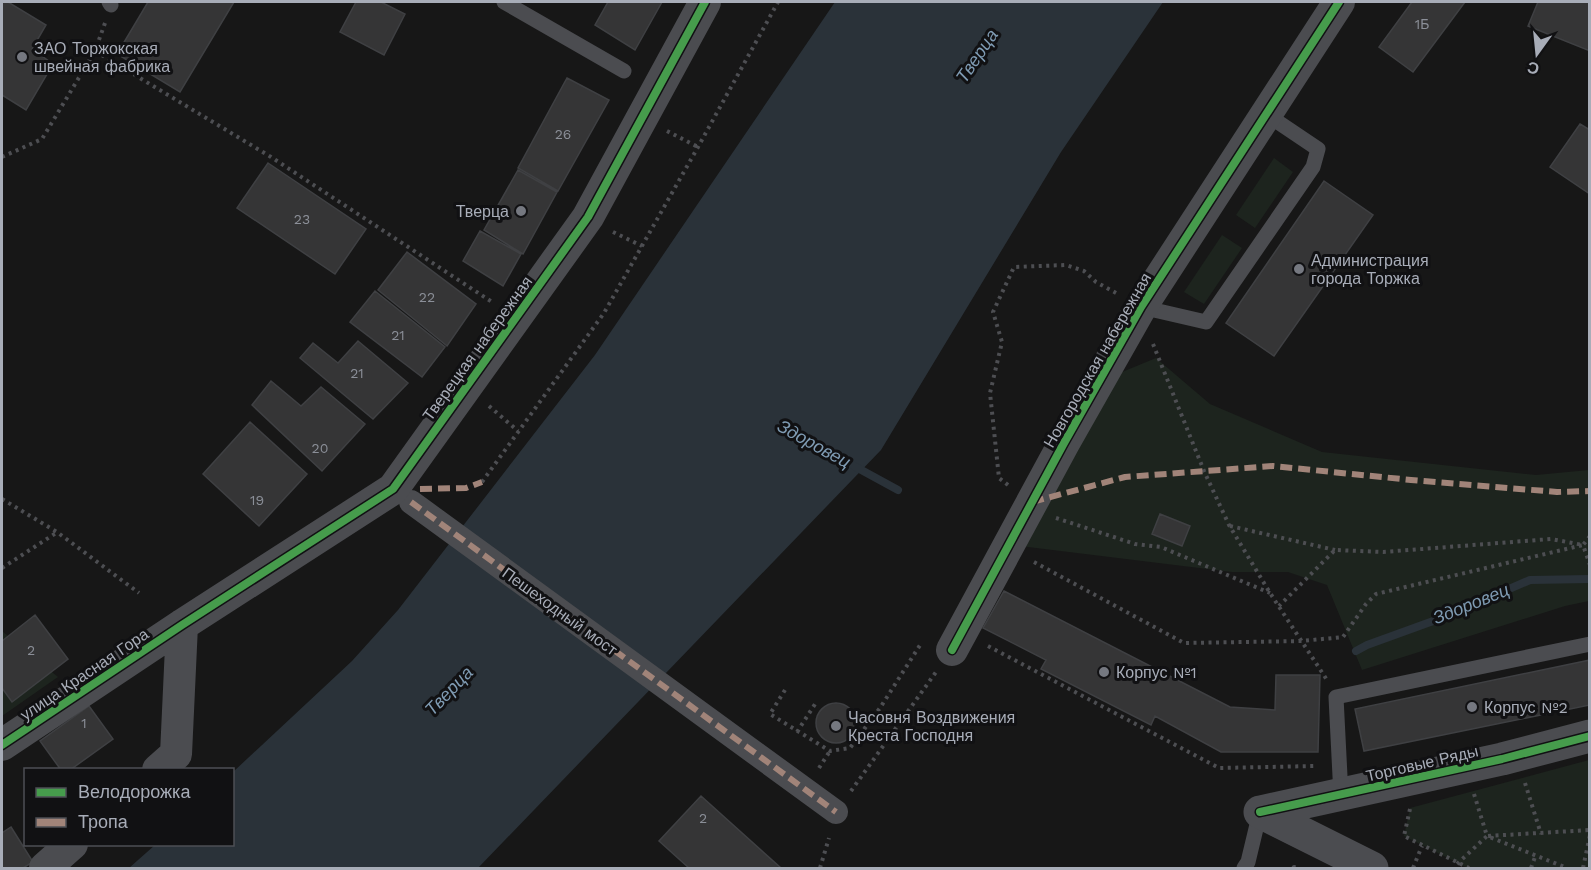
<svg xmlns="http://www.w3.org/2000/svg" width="1591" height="870" font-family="'Work Sans',sans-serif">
<rect width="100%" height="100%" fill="#171717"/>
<path fill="#1d241e" d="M1274,158L1293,172L1255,228L1236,215Z
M1222,235L1242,248L1204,304L1184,292Z
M1156,358L1210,404L1322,452L1536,475L1589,470V601L1565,606L1362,670L1327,585L1288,572H1232L1020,546L1110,377Z
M2,631L58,677L2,716Z
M1589,760V868H1468L1404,836L1410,808Z"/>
<path fill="#2a3239" d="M835,2H1163L1061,152L881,450L478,868H129L155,845L232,844L233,772L352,661L398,610L595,355Z"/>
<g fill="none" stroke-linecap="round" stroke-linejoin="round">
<path stroke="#2a3239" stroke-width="8" d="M854,466L898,490
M1356,651L1367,645L1447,616L1530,580L1590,579"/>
</g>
<path fill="#353536" stroke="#3f4043" stroke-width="1.5" d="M2,2H8L46,25L32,49L53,64L26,110L2,95Z
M148,2H234L180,92L117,54Z
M356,2H381L405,14L384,55L340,32Z
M608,2H662L635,50L595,25Z
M1412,2H1465L1413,72L1379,47Z
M1538,2H1590V51L1528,26Z
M567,78L609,100L558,191L518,168Z
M1580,124L1590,130V194L1550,167Z
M268,163L366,229L335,274L237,208Z
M518,170L557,192L523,254L484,230Z
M1324,181L1373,215L1274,356L1226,323Z
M480,231L521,254L503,286L463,261Z
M407,252L476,304L447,346L378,290Z
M375,291L445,347L422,377L350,322Z
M358,341L408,383L373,419L300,358L313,343L338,363Z
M271,381L301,406L321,387L365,424L322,471L252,405Z
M250,422L307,474L259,526L203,474Z
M1160,514L1190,526L1182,546L1152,534Z
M1004,591L1230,707L1275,710L1276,675H1320L1318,752H1221L1155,716L1151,725L1041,669L1046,660L983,628Z
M35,615L68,659L12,702L2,688V641Z
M1590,660V705L1364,751L1355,709Z
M816 723a20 20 0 1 1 40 0a20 20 0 1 1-40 0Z
M89,706L113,739L70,770H61L40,741Z
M701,796L781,868H689L659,841Z
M11,827L33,862L23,868H2V833Z"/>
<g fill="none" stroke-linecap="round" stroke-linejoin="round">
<path stroke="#4d4e52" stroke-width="4" stroke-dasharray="3 4.5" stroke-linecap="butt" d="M105,23L95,51L271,157L492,302
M667,131L698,147
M2,157L42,139L95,51
M613,232L642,246
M1153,344L1204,471L1229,525L1270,593L1327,680
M489,406L518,431
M482,482L604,313L698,147L778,2
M1008,485L999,478L990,393L1002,342L993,312L1014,267L1066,265L1084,271L1096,282L1116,293
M2,499L57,532L139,593
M1056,518L1135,544L1161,547L1270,593
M1230,526L1335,550
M1590,536L1583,545L1590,565
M1034,562L1184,643L1302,641L1343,637L1366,604L1376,594L1583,545L1551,539L1383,552L1335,550L1279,606
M2,568L56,533
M988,646L1219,768L1316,766
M785,690L770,714L830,751L850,748L880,708L922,642
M797,732L817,701
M819,768L830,751
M1525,783L1541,834
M851,791L936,672
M1474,794L1487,836L1590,830
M1410,809L1404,836L1469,868
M1457,864L1487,836L1567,868
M820,868L829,838
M1293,868L1294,867L1298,868
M1413,868L1422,846
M1531,868L1535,857
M1583,868L1590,835"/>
<path stroke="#4b4c50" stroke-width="15" d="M109,2L111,5
M504,2L624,71
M1141,307L1206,322L1313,167L1318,149L1266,114
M1341,796L1336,697L1590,644
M1244,868L1248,862L1260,812"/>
<path stroke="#4b4c50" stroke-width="24" d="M411,502L836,812"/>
<path stroke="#4b4c50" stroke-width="32" d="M952,650L1064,443L1141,307L1339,2
M2,745L182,625L393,489L588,217L705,2
M158,770L176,754L182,625
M45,868L72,844"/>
<path stroke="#4b4c50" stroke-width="33" d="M1260,812L1502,759L1590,736
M1260,812L1372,868"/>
<path stroke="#a18479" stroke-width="6" stroke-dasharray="12 6" stroke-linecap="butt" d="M420,489L466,488L482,482
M411,502L836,812
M1032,502L1125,477L1273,466L1411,480L1557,492L1590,491"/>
<g stroke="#111113" stroke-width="11">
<path id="cycleway" d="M952,650L1064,443L1141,307L1339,2
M2,745L182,625L393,489L588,217L705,2
M1260,812L1502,759L1590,736"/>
</g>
<use href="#cycleway" stroke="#469c4c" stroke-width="8"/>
</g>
<g fill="#757880" stroke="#111113" stroke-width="2">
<circle cx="22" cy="57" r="6"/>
<circle cx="521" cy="211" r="6"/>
<circle cx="1299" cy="269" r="6"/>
<circle cx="1104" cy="672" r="6"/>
<circle cx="1472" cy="707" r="6"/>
<circle cx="836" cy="726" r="6"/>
</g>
<g text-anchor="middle" stroke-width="6" stroke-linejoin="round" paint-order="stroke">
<g font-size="14" fill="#8b8f98">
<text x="1422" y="29">1Б</text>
<text x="563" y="139">26</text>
<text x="302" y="224">23</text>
<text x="427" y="302">22</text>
<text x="398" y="340">21</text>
<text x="357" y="378">21</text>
<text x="320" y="453">20</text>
<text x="257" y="505">19</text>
<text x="31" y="655">2</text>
<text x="84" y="728">1</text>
<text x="703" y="823">2</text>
</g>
<g font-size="16" fill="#a8adb8" stroke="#111113" text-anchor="start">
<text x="34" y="54">ЗАО Торжокская<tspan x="34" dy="18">швейная фабрика</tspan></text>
<text x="509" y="217" text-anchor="end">Тверца</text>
<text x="1311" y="266">Администрация<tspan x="1311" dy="18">города Торжка</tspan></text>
<text x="1116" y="678">Корпус №1</text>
<text x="1484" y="713">Корпус №2</text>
<text x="848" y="723">Часовня Воздвижения<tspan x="848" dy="18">Креста Господня</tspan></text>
</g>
<g font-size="16" fill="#a8adb8" stroke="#111113">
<text transform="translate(477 348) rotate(-54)" y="6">Тверецкая набережная</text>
<text transform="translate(1097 360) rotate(-60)" y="6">Новгородская набережная</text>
<text transform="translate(560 611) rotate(36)" y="6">Пешеходный мост</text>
<text transform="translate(84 674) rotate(-34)" y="6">улица Красная Гора</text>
<text transform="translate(1422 763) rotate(-13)" y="6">Торговые Ряды</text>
</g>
<g font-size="18" font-style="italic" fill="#7f9bb3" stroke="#111113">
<text transform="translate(977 56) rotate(-56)" y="6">Тверца</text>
<text transform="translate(814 444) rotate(29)" y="6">Здоровец</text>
<text transform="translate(1471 604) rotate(-22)" y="6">Здоровец</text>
<text transform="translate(449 691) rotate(-46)" y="6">Тверца</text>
</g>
</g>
<rect width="1591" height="870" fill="none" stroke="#a8adb8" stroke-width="6"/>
<rect x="24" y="768" width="210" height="78" fill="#111113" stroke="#4d4f55" stroke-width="1.5"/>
<rect x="36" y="788" width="30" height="9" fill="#469c4c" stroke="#4d4f55" stroke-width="1.5"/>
<text x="78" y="798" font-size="18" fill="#a8adb8">Велодорожка</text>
<rect x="36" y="818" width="30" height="9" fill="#a18479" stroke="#4d4f55" stroke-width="1.5"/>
<text x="78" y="828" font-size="18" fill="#a8adb8">Тропа</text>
<g transform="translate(1537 54) rotate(195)" stroke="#111113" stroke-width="4.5" paint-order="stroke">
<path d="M0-4.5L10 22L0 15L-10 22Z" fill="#a8adb8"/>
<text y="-9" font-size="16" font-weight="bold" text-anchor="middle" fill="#a8adb8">С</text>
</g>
</svg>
